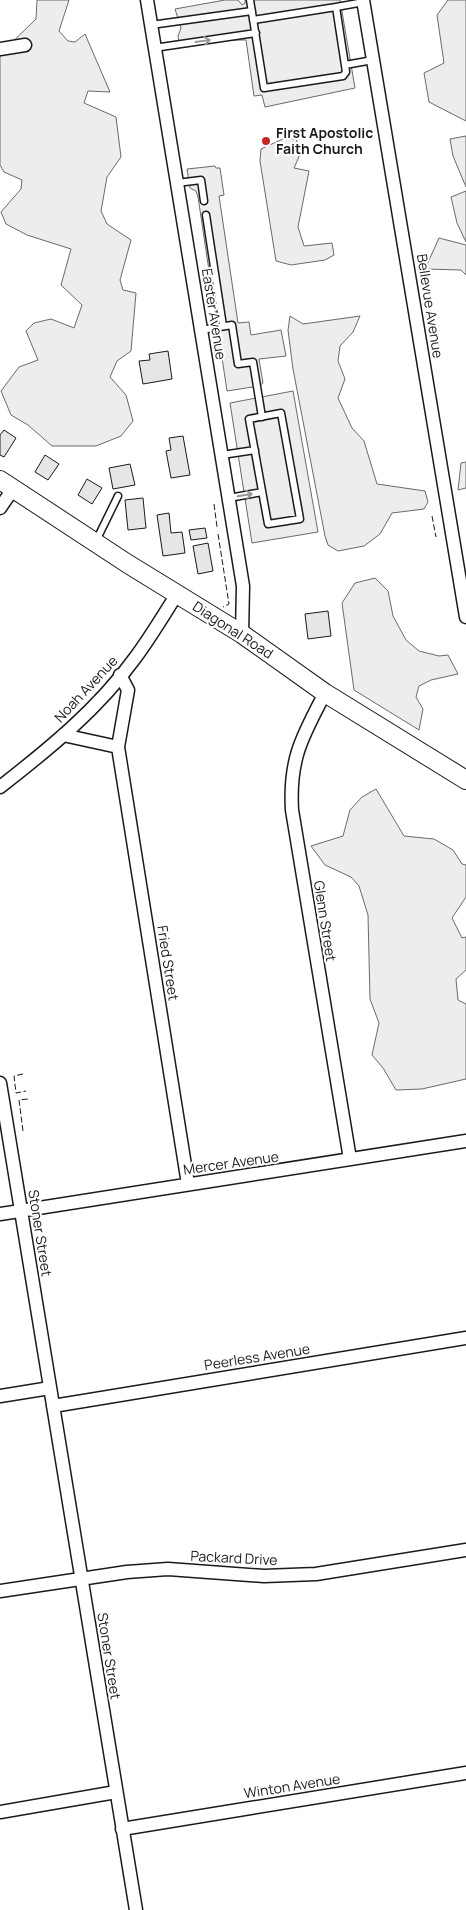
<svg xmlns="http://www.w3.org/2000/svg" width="466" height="1910" font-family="Manrope,sans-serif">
<rect width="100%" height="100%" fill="#fff"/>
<path fill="#ededed" stroke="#6a6a6a" d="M37,0H69L59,31L68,41L75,42L85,34L110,92L88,91L84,103L116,117L121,157L107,177L101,211L107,224L131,240L120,280L123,290L136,293L131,351L117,361L110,377L126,395L133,421L121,436L96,446H52L28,425L11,415L1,391L19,367L38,360L26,331L34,323L51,319L74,328L82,305L61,285L71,249L27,235L6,224L1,212L21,189L22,180L4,172L0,165V54L36,19Z
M225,0H238L242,5L245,3V0H340L355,88L265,107L262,95L254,96L246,40H223L180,47L178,36L181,28L175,9Z
M448,0H466V121L429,102L424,73L444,63L437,15Z
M466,136V187L453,156L450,139Z
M285,138L296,139L301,152L294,168L309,171L298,227L304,246L332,243L334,255L325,260L291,265L276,261L260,161L261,149Z
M215,166L216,168H220L224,195L219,196L238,323L249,322L251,335L281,330L286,356L259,359L263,383L259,386L227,391L198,197L196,191L190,188L187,169Z
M466,191V242L457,223L451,197Z
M439,238L466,245V275L461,270L425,269Z
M290,316L303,324L360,316L353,332L340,346L338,361L345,379L338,398L352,428L364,441L377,484L425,491L428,502L424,509L392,513L380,534L364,546L338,551L328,545L325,536L293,369L288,330Z
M293,391L318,532L252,543L230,403Z
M466,462V488L458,490L461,463Z
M375,578L388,591L393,616L406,640L419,651L439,656L448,655L458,674L431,680L419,686L416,697L423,709L419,730L354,690L342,603L355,583Z
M376,789L404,836L434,839L453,850L462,864L466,865V897L452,918L462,938L466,937V970L456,979L458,1000L466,1004V1079L422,1089L396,1090L383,1068L372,1055L379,1023L370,999L368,915L359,886L351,877L325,865L311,846L343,836L350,810L362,797Z"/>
<path fill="#e6e6e6" stroke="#1a1a1a" d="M168,351L172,379L143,384L139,361L150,360L149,354Z
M4,430L16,438L4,457L0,455V435Z
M183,436L190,475L171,478L166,451L171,450L169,438Z
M45,455L59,464L48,480L35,472Z
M130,464L135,485L113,489L109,468Z
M87,479L102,488L92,504L78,495Z
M143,498L146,528L128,530L125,500Z
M169,513L171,533L182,532L185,553L163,556L157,515Z
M205,528L207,538L191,540L189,530Z
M208,543L213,571L198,574L193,546Z
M328,611L331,636L308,639L305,614Z"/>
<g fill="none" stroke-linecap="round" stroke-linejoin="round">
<g stroke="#1a1a1a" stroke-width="9">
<path id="lane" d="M250,0L264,88L343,76L346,72L336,7L364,2
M253,20L336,7
M151,25L252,11
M154,48L256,33
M345,65L373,60
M177,183L201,180L204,201
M206,215L223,326
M201,330L232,325L238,364L253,362L262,417
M281,413L300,519L268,524L249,419Z
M222,455L255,450
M229,498L262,492
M96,541L118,496"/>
</g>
<g stroke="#1a1a1a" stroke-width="15">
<path id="street" d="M147,0L243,586L242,634
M363,0L466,617
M0,49L25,45
M0,508L13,489
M120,675L128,690L118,747L188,1184
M325,693C302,737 289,759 292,810L350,1159
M63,735L118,747
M0,787C49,749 98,709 135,658C150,638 163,616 177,594
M0,1083L136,1910
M0,1214L466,1141
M0,1396L50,1388
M53,1406L466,1338
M0,1591L127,1572L168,1569L264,1576L316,1574L466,1550
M0,1812L116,1792
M122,1829L466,1773"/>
</g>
<g stroke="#1a1a1a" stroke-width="20">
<path id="secondary" d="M0,480L128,564L242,634L325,693L466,780"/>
</g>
<use href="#lane" stroke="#fff" stroke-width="6"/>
<use href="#street" stroke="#fff" stroke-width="12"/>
<use href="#secondary" stroke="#fff" stroke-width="18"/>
<path stroke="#1a1a1a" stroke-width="1" stroke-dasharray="6 2.5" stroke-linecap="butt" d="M214,504L217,527
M432,516L436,537
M218,534L229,604L223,607
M23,1074L14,1076L16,1093L26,1091
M23,1131L19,1100L28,1099"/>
</g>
<defs><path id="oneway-shaft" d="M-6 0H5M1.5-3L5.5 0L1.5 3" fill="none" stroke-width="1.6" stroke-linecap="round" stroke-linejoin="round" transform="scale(1.25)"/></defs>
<g stroke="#989898">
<use href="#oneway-shaft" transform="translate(203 41) rotate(-8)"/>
<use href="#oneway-shaft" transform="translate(245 495) rotate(-10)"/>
</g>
<circle fill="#c62828" stroke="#fff" stroke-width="2" cx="266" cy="141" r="5"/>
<g text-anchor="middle" stroke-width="4" stroke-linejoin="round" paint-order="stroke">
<g font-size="14" font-weight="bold" fill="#1a1a1a" stroke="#fff" text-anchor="start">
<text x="276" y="138">First Apostolic<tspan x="276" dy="16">Faith Church</tspan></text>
</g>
<g font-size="14" fill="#1a1a1a" stroke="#fff">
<text transform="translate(430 306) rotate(81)" y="5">Bellevue Avenue</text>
<text transform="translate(214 314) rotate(81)" y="5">Easter Avenue</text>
<text transform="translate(233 630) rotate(33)" y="5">Diagonal Road</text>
<text transform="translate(86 689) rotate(-47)" y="5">Noah Avenue</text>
<text transform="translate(325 921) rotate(81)" y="5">Glenn Street</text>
<text transform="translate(168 963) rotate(81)" y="5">Fried Street</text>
<text transform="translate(231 1163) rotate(-8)" y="5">Mercer Avenue</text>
<text transform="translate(40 1233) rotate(81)" y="5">Stoner Street</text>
<text transform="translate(257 1357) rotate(-9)" y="5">Peerless Avenue</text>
<text transform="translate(234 1558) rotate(3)" y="5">Packard Drive</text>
<text transform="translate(109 1656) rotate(81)" y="5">Stoner Street</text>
<text transform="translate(292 1786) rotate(-9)" y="5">Winton Avenue</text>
</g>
</g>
</svg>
